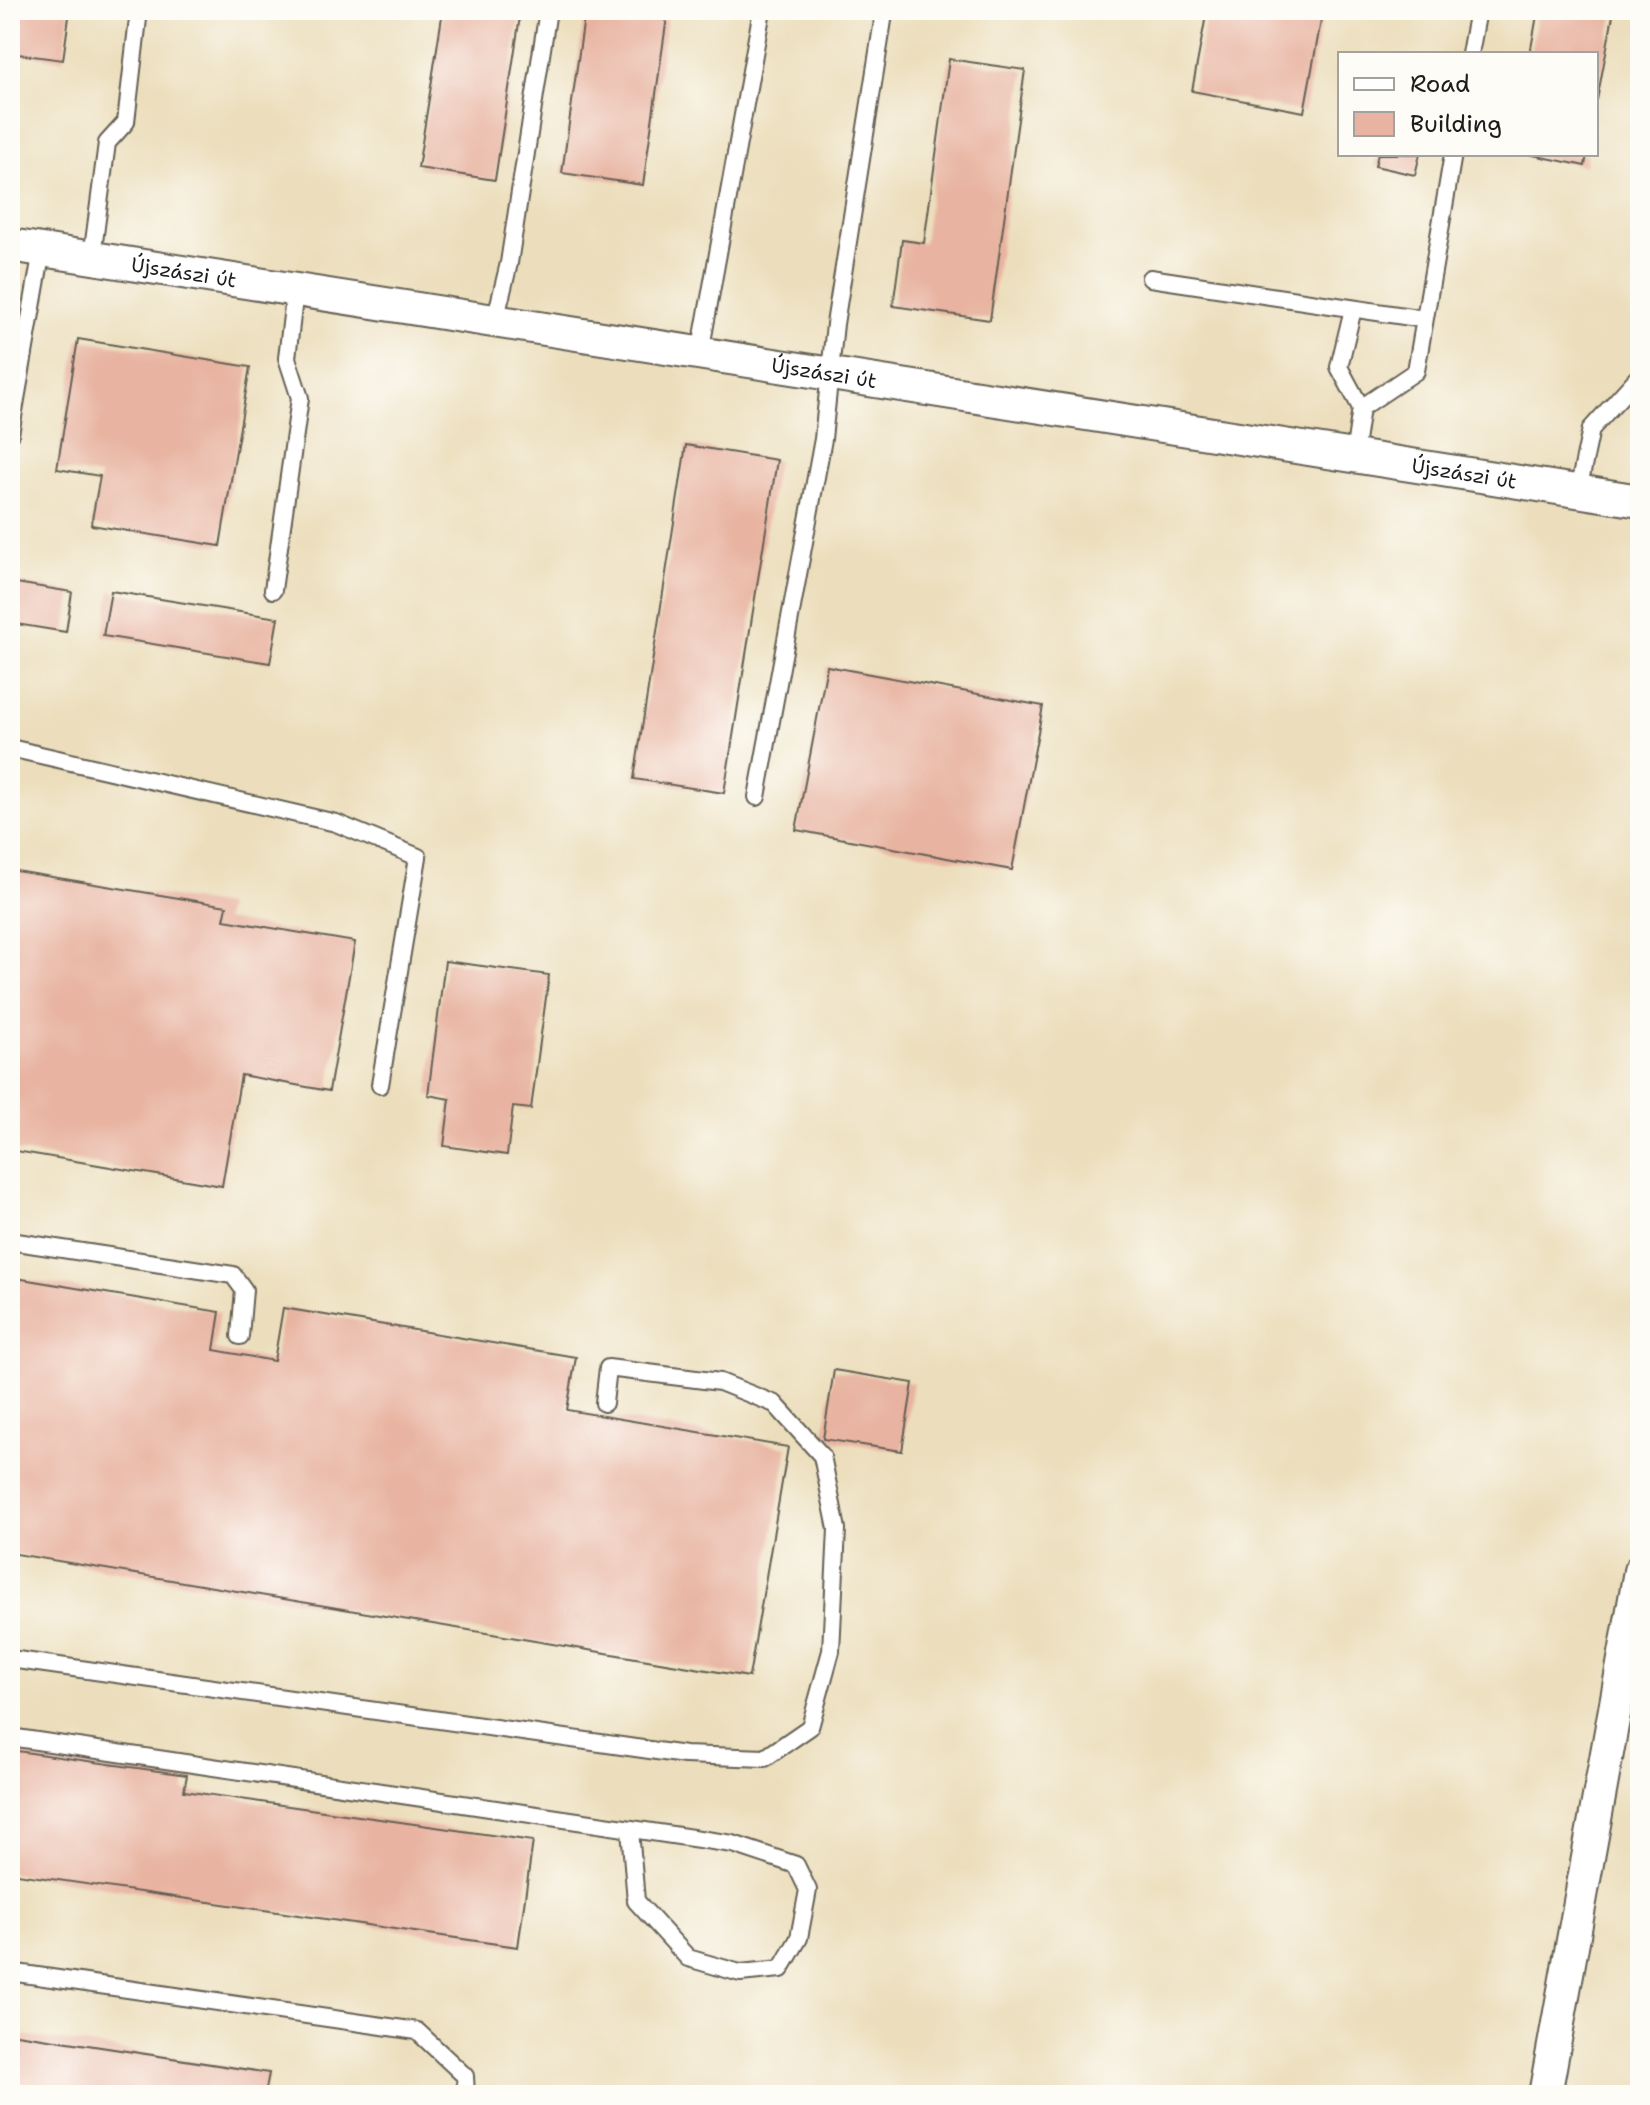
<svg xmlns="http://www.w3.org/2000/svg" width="1650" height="2105" font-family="'Shantell Sans',sans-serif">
<rect width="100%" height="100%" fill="#fdfcf7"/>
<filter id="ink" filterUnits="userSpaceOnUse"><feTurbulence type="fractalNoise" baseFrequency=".0125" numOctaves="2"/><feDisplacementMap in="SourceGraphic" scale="16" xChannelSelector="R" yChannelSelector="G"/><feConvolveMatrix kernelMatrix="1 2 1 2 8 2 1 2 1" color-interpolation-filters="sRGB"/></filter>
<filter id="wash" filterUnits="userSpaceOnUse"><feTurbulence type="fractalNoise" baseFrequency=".006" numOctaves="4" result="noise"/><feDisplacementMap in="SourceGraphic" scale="32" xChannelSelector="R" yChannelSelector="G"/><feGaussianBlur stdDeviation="1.8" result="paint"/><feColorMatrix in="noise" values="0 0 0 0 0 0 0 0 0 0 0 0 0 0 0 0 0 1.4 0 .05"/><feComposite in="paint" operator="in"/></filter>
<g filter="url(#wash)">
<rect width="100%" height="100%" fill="#ecdebc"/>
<g id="blocks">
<path fill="#e8b3a0" d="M10,10H70L63,60L10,53Z
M443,10H521L495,180L418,168Z
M585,10H668L643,185L562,173Z
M1207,10H1323L1304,112L1192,91Z
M1538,10H1614L1597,100L1596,54H1530Z
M949,59L1025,70L990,320L893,306L902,240L924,243Z
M1378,154H1420L1415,175L1375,166Z
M1528,154H1587L1585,166Z
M78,339L250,367L220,546L91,525L100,476L57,469Z
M686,445L777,460L724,793L634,779Z
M10,582L72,592L66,632L10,623Z
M111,591L278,618L270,663L103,636Z
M827,666L1043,706L1012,870L796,830Z
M10,870L227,906L224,920L355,942L329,1091L241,1075L222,1186L10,1150Z
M445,961L549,975L531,1109L513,1107L507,1155L444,1146L450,1099L428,1095Z
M10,1277L220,1312L214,1350L274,1361L283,1308L576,1357L567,1410L788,1447L749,1677L10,1553Z
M834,1370L913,1383L902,1451L823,1439Z
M10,1750L187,1775L184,1791L533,1841L518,1947L10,1873Z
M10,2033L269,2073L265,2095H10Z"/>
</g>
</g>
<g filter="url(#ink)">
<use href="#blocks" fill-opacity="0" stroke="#656054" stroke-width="2"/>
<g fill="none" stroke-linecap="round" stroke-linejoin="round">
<g stroke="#656054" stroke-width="20">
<path id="service" d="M1470,54L1478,10
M92,257L107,143L126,122L139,10
M1150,278L1424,319
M1353,309L1339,367L1361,408
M495,321L509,263L548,10
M700,353L762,10
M10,434L42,250
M1354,455L1361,408L1416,371L1453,154
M1578,491L1591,429L1640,375
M273,590L300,398L287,358L295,290
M10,748L336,823L418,857L380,1085
M757,797L823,439L835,324L884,14
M10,1241L233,1275L244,1290L240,1336
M10,1659L685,1755L765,1758L810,1727L831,1651L837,1529L822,1456L775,1404L720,1382L608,1368L604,1403
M10,1737L733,1844L796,1865L808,1890L799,1938L781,1969L740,1973L688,1958L636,1901L630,1830
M10,1972L417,2031L465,2076L466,2095"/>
</g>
<g stroke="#656054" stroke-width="36">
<g id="minor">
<path id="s1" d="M10,245L1640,501"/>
<path d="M1545,2095L1640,1571"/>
</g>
</g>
<use href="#service" stroke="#fff" stroke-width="16"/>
<use href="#minor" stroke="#fff" stroke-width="32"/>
</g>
</g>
<g text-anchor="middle" stroke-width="8" stroke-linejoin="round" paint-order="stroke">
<g font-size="20" fill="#1c1c1c" stroke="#fdfcf7">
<text dy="7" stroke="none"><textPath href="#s1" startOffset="176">Újszászi út</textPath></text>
<text dy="7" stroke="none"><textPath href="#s1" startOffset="824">Újszászi út</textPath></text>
<text dy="7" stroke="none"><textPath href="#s1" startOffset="1472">Újszászi út</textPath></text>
</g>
</g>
<rect width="1650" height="2105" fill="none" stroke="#fdfcf7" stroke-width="40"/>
<rect x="1338" y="52" width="260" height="104" fill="#fdfcf7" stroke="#a3a29f" stroke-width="2"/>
<rect x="1354" y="78" width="40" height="12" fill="#ffffff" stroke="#a3a29f" stroke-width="2"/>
<text x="1410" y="92" font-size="24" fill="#1c1c1c">Road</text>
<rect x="1354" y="112" width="40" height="24" fill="#e8b3a0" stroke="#a3a29f" stroke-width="2"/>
<text x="1410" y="132" font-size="24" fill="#1c1c1c">Building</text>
</svg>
